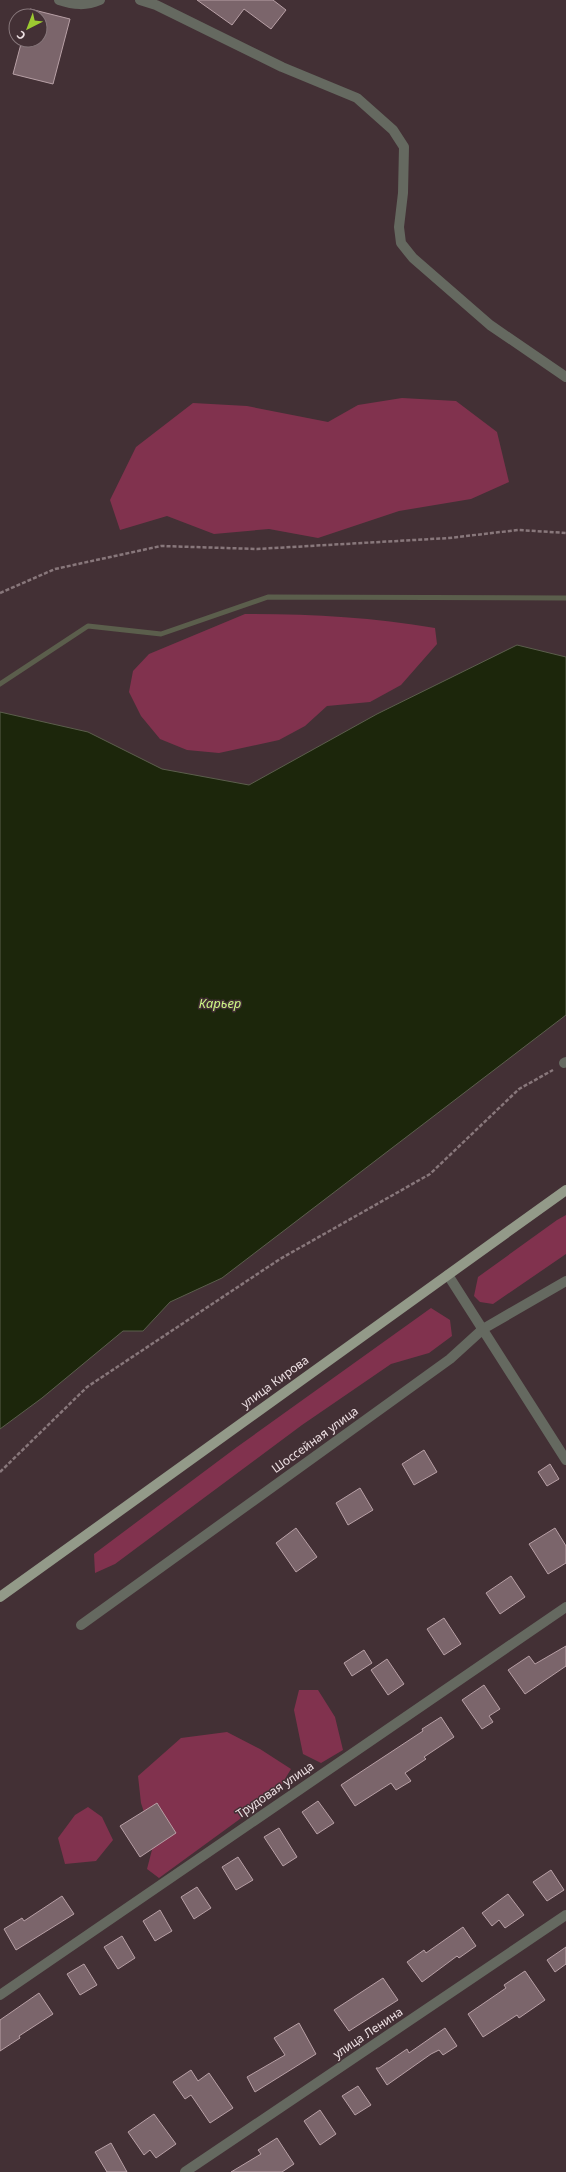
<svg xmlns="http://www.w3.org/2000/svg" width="566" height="2172" font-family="'Noto Sans',sans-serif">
<rect width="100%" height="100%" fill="#433035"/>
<path fill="#81324e" d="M402,398L456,401L497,432L509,482L471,499L399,511L318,538L269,529L214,534L167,516L120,530L110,500L136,447L193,403L247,406L328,422L358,405Z
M245,614C309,614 372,617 435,628L437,644L401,685L370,702L327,706L305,726L279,740L219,753L187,750L160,739L141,716L129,692L133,671L149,654Z
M566,1215V1254L493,1304L480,1302L474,1296L478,1277L557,1220Z
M431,1308L450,1320L452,1336L429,1353L391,1364L302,1425L115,1564L95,1573L94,1554L237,1447Z
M299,1690H318L335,1717L343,1750L321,1763L303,1754L294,1710Z
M227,1732L260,1749L291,1769L277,1792L159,1878L147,1869L154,1842L141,1803L138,1776L181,1738Z
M88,1807L102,1817L113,1840L96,1861L65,1864L58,1838L75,1815Z"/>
<path fill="#1c260b" stroke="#5b5e4c" d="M517,645L566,657V1015L222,1278L170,1302L143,1331H123L42,1398L0,1429V712L88,732L162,769L249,785L377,714Z"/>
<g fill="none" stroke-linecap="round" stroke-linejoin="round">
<path stroke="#5b5e4c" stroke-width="5" d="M0,684L88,626L161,634L268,597L566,598"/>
</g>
<path fill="#7b656b" stroke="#b8a0a6" d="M197,0H273L286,10L271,29L244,9L232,25Z
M30,9L70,19L53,84L13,74L22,40H40V16H28Z
M424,1450L437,1472L414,1485L402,1464Z
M550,1464L559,1479L547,1486L538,1472Z
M360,1488L373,1510L348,1525L336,1503Z
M296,1528L317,1557L296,1572L276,1543Z
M555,1528L566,1546V1563L548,1574L529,1544Z
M511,1576L525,1597L500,1614L486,1593Z
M444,1618L461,1644L444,1655L427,1629Z
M566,1646V1666L525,1694L508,1670L529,1656L535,1664Z
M364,1650L372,1663L352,1676L344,1663Z
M387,1659L404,1684L388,1695L371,1670Z
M484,1685L500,1709L489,1716L493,1722L482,1729L462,1700Z
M441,1717L454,1737L424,1757L426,1759L405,1773L411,1781L396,1790L391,1783L355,1806L341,1785L423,1731L422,1729Z
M318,1801L334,1823L317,1834L302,1812Z
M157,1803L176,1833L140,1857L120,1826Z
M279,1828L297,1857L283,1866L264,1837Z
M238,1857L253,1880L236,1890L222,1867Z
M551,1870L564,1890L547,1901L533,1882Z
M197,1887L211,1908L194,1919L181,1897Z
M508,1894L524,1915L505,1928L499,1920L492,1926L482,1913Z
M62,1896L74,1914L16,1950L4,1929L22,1918L24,1921Z
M160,1910L172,1931L155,1941L143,1921Z
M463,1927L476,1946L459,1958L457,1956L422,1982L407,1962L424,1950L426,1953Z
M122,1936L135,1958L118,1969L104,1947Z
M566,1947V1964L555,1972L547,1960Z
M84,1964L97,1985L80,1995L67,1974Z
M525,1971L545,2000L519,2018L517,2015L483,2037L468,2014L506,1988L504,1985Z
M383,1978L398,2000L349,2031L334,2010Z
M39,1993L53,2014L19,2036L20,2038L0,2051V2020Z
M299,2023L316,2054L255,2092L247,2077L285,2055L274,2038Z
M445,2028L457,2046L443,2055L439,2050L431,2054L387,2085L376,2068H379L407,2049L409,2053Z
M191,2070L198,2081L209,2073L233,2108L210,2123L191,2095L185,2099L173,2082Z
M358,2086L371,2105L355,2115L342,2096Z
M320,2110L336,2134L320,2145L304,2121Z
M154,2114L176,2144L156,2158L150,2150L144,2155L128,2132Z
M277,2138L294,2164L282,2172H231L261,2154L258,2150Z
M111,2143L127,2172H107L95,2152Z"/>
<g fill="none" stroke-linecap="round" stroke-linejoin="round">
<path stroke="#88777b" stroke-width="2.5" stroke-dasharray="4 2" stroke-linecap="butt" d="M0,593L55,569L161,546L257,549L449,538L518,530L566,533
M0,1472L87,1387L280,1259L430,1174L519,1089L553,1070"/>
<path stroke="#656960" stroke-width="10" d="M59,0C74,5 86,6 100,0
M140,0L156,5L282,67L357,98L393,130L404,147L403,193L399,227L401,243L413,258L490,325L566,377
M564,1063L566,1062
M448,1275L566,1460
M81,1625L450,1359L483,1329L566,1281
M0,1995L566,1607
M185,2172L566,1915"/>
<path stroke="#939a89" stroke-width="10" d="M0,1597L566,1190"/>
</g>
<g text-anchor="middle" stroke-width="3" stroke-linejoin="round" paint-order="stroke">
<g font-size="12" fill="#eee1e4" stroke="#433035">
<text transform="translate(275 1382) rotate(-36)" y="4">улица Кирова</text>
<text transform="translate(315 1440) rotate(-36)" y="4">Шоссейная улица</text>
<text transform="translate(275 1790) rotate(-34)" y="4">Трудовая улица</text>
<text transform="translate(368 2033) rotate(-34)" y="4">улица Ленина</text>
</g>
<g font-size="13" font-style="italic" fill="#ccf484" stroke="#433035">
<text x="220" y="1008">Карьер</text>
</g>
</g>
<g transform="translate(28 28) rotate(222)"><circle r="19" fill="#433035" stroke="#87777b"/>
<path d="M0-3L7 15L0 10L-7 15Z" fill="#9cca31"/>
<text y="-6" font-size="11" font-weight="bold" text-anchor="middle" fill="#eee1e4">С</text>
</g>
</svg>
